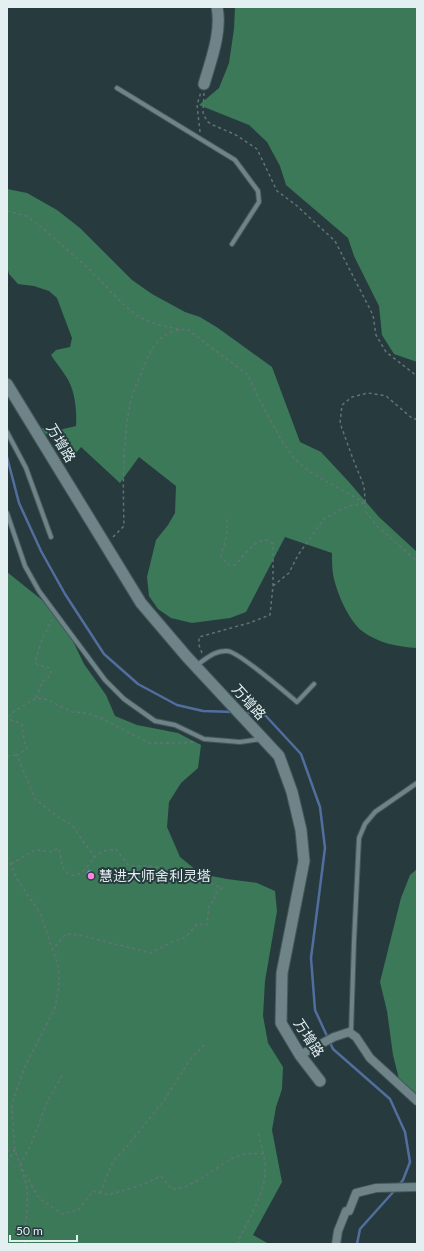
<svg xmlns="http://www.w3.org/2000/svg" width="424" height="1251" font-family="Lato,'Noto Sans SC',sans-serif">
<rect width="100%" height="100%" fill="#273b3e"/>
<path fill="#3b7959" d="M235,7H417V362L394,354L382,335L379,306L354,256L348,238L286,185L280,166L267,142L249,125L199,105L219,88L229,63L234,29Z
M7,189L27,193L57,210L80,228L132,280L152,294L185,312L200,317L218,328L272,367L300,442L321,452L348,481L379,517L417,552V648C398,647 378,643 362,631C348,620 336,591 333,574C332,567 332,560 332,553L285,537L246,612L230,618L192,623L171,618L158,609L149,596L147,577L156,540L168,525L175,513L176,486L139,457L120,483L81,447L76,453L69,454L39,428L59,430L76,426C77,410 75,388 65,375C61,368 55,362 51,355L56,350L70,347L72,338L57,298L49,291L34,286L18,284L9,274L7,266Z
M7,572L42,600L69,633L84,664L106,695L115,716L137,725L178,733L201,745L198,768L181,783L169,802L167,827L180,857L201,874L227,879L257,883L275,891L277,911L265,981L263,1016L268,1043L283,1067L282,1089L276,1107L272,1130L282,1182L253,1235L269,1244H7Z
M417,869V1107L399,1079L393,1055L387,1011L380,982L401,898L410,875Z"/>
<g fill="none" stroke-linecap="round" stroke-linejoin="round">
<path stroke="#526e9e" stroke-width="2.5" d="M7,457L19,503L41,551L65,594L104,654L138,684L177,705L203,711L234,712
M243,712L265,715L301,754L320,807L325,848L311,958L315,1010L333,1049L390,1099L405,1132L410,1162L403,1180L399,1185
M357,1244L360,1229L395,1190"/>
<g stroke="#45575a" stroke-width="6">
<path id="service" d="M117,88L235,160L258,191L259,202L232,244
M7,432L26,468L51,537
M7,513L25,566L39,591L105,680L124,699L155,721L175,725L204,739L240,742L262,739
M197,665C206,659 215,650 227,651C238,651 285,692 297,702L314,684
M351,1033L354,941L359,838L365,824L375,812L417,783"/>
</g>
<g stroke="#45575a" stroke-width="10">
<path id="minor" d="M300,1055L334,1037L349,1032L356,1037L370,1058L417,1101
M336,1244L338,1231L346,1211H349L356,1193L376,1188L417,1187"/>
</g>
<g stroke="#45575a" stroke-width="13">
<path id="tertiary" d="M204,84C211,60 222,32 217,7
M7,384L141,603L187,657L279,756L292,792L301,830L304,861L282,973L281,1023L300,1055L320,1081"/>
</g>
<path stroke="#627376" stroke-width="1.5" stroke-dasharray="3 3" stroke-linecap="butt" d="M204,93L203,114L208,122L213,125L236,135L257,149L277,191L296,205L335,241L373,315L376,335L386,352L417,376
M200,132L197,105L201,92
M7,211L26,216L40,226L87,267L123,304L139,317L158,325L179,329
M417,419H413L386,396L368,393L352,397L342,405L340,423L353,459L364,486L366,512L376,525L417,561
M113,537L124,526C123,485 122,441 131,400C133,390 139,379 143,369C152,347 160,330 187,329L248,375L261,403L282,441L294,458L310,472L365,503
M273,586L289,573L298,555L324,519L348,506L365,503
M202,653L199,645V637L249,623L270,615L273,586V544C271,543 268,540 265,540C256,539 241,558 235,565H229L221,557C224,541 230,534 226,516
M36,698L42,682L51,675L50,668L38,665L35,662L43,637L52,620
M7,756L17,755
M7,857L17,879L40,913L59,968V987L55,1008L25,1066L12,1103L13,1128L15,1150L20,1165L39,1198L62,1214L78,1210L93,1191L108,1195L142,1185L161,1176C164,1179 168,1186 171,1188C185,1195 224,1160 238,1156C246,1153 255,1153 263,1154
M95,858L72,825L58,817L35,799L17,755L27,749L24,741L22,724L9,719L10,714L36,698L48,700L72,712L87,713L101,718L149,743H178L195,742
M11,864L35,850L52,852L58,848C62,855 60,866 66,872C80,884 90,860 98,854C102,851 110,850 116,849L129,866H155L178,881L207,882L222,888L214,895L215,900L209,905L207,925L197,924L186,937L172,942L151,953L79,935L66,934L52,950
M7,1151L15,1150
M7,1162L15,1150
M20,1165L32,1142L47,1102L63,1074
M21,1169C23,1174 25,1179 26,1184C30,1203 24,1224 25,1244
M100,1193L113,1161L125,1149L165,1099L189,1061L204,1045
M239,1244L238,1241C247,1222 265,1193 265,1172C266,1159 261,1146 258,1133"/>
<use href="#service" stroke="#6e8488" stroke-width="4"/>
<use href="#minor" stroke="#6e8488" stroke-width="8"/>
<use href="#tertiary" stroke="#6e8488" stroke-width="11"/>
</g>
<path fill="#659cbb" d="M93,873V878L89,877L87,875Z"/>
<path fill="#537f98" d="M92,871L93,873V878L91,875Z"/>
<path fill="#76b5d9" stroke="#537f98" d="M89,870L92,871L91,875H87V872Z"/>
<circle fill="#fd86e1" stroke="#273b3e" stroke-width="1.5" cx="91" cy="876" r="4"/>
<g text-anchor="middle" stroke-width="4" stroke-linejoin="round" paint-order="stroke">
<g font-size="14" fill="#e3eff1" stroke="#273b3e">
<text transform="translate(61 443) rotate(59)" y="5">万增路</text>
<text transform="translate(249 702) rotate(48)" y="5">万增路</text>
<text transform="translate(309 1038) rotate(57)" y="5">万增路</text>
</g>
<g font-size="14" fill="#e3eff1" stroke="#273b3e" text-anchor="start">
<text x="99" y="881">慧进大师舍利灵塔</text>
</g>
</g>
<rect width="424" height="1251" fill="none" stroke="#e3eff1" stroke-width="16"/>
<path d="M10 1235v6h67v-6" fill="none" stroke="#e3eff1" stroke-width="2"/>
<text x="16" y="1235" font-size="12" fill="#e3eff1" stroke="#273b3e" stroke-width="3" paint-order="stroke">50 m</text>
</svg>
